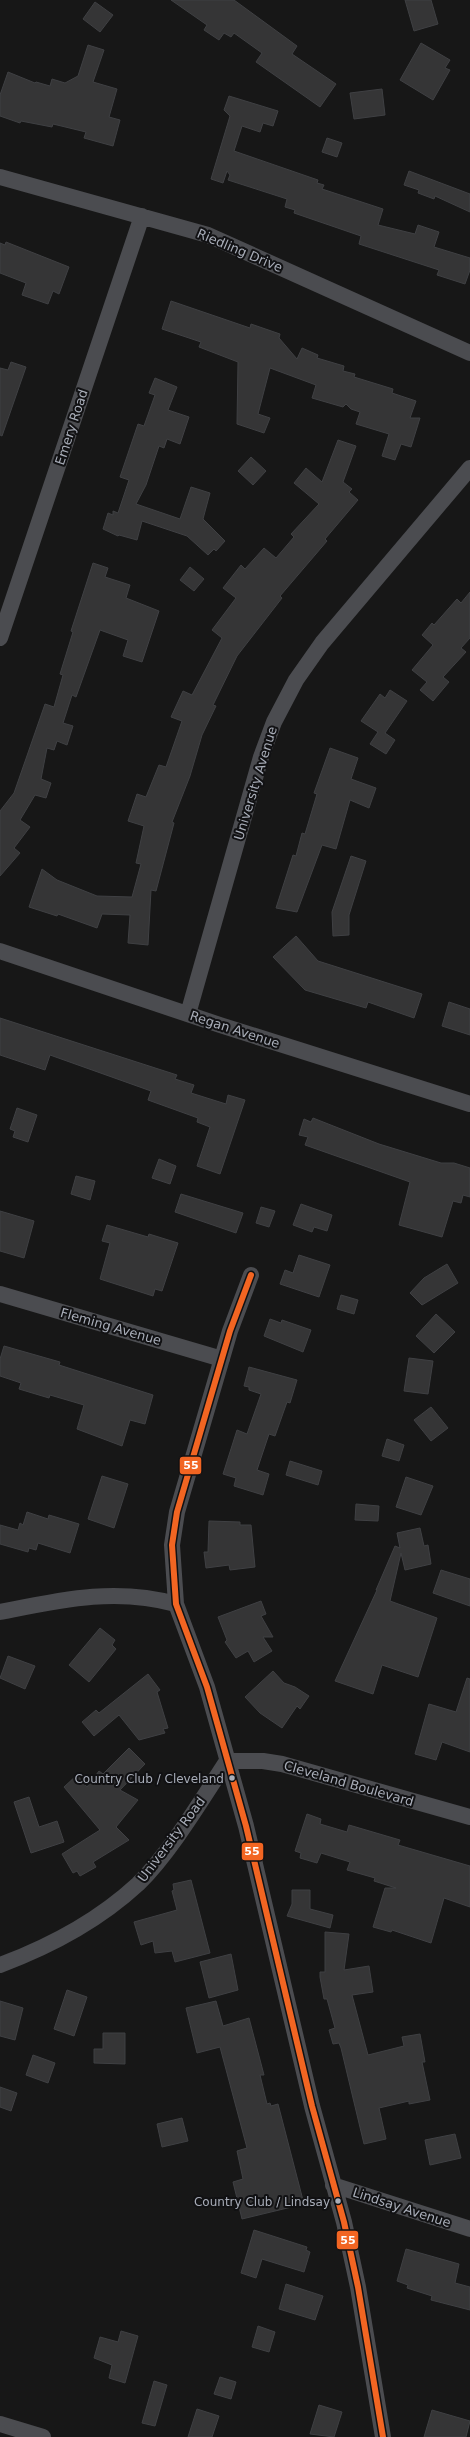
<svg xmlns="http://www.w3.org/2000/svg" width="470" height="2437" font-family="'DejaVu Sans',sans-serif">
<rect width="100%" height="100%" fill="#171717"/>
<path fill="#353536" stroke="#3f4043" d="M171,0H234L297,46L292,54L336,84L320,107L256,62L262,53L234,33L231,37L224,33L219,40L204,30L207,25Z
M405,0H431L438,24L414,31Z
M95,2L113,15L100,32L83,19Z
M421,43L450,60L445,68L450,70L433,100L400,80Z
M88,45L104,50L93,82L117,89L109,117L120,120L113,146L84,138L86,132L53,124L52,127L21,121L20,123L0,116V95L8,72L35,83L36,82L50,86L52,79L65,83L78,76Z
M382,89L385,115L354,119L350,93Z
M229,96L278,111L273,126L263,123L260,132L242,126L234,151L318,180L317,183L324,185L322,189L383,209L378,225L415,234L418,225L439,232L434,247L470,258V270L465,284L437,275L439,270L359,244L361,236L294,213L295,210L285,207L287,199L228,180L230,175L227,171L223,183L211,179L230,116L224,110Z
M327,138L342,143L337,157L322,152Z
M409,171L470,194V212L435,196L434,199L418,193L419,190L404,185Z
M6,242L69,267L59,294L53,291L48,304L22,295L26,283L0,273V243L5,245Z
M171,301L250,328L251,324L280,334L279,338L297,359L302,348L318,355L317,358L344,366L343,371L355,374L354,377L393,389L392,393L416,401L410,418H420L411,447L401,444L395,460L382,456L389,434L356,424L360,412L351,409L346,404L343,407L312,398L316,385L270,368L258,414L270,418L264,433L237,424L238,362L199,347L201,342L162,329Z
M11,362L26,367L2,436L0,435V368L8,370Z
M155,378L177,387L168,410L189,417L180,444L167,439L164,448L159,446L146,485L136,504L180,519L191,487L210,493L203,519L225,541L216,551L214,549L208,555L187,536L142,521L137,540L119,535L118,536L103,529L108,513L113,515V511L118,513L129,480L120,477L138,424L144,426L155,395L149,393Z
M338,440L356,446L343,482L352,489L349,492L358,500L325,539L327,541L280,596L282,598L237,656L213,705L216,706L202,735L190,776L172,822L174,823L156,891L151,890L148,945L128,943L130,915L102,914L97,928L58,914L57,916L29,907L42,869L57,880L97,896L132,897L141,864L136,863L144,826L128,821L137,794L146,797L159,765L166,767L182,721L171,717L183,691L192,695L222,638L212,630L236,598L223,588L241,565L245,569L264,548L276,558L294,537L291,534L319,504L294,483L306,468L322,482Z
M251,457L266,471L253,485L238,471Z
M93,563L108,568L105,577L130,585L126,598L159,611L142,662L123,656L128,640L100,630L76,697L72,695L63,723L73,726L67,745L57,741L54,750L47,748L41,779L51,783L46,798L35,795L20,820L30,827L14,848L20,853L0,876V811L14,793L45,704L54,707L63,675L60,674L73,632L71,631Z
M190,567L204,579L194,591L180,580Z
M470,592V638L461,648L466,652L443,677L449,682L433,701L420,690L427,682L412,670L433,645L422,635L432,623L434,625L457,599L461,603Z
M390,690L407,701L385,733L395,740L386,754L370,744L378,732L361,721L380,694L385,698Z
M330,748L358,758L351,779L376,788L369,808L350,800L336,849L322,845L297,912L276,908L293,855L296,856L302,833L305,834L317,794L314,793Z
M351,856L366,861L349,915V935L333,936L332,912Z
M296,936L318,961L422,994L414,1018L368,1002L366,1008L305,990L273,957Z
M449,1002L470,1009V1035L442,1026Z
M0,1018L177,1075L175,1079L194,1085L191,1093L226,1104L228,1095L245,1100L220,1174L197,1166L210,1127L197,1122L198,1118L148,1100L151,1091L50,1055L45,1070L0,1055Z
M17,1108L37,1115L28,1142L13,1137L15,1131L10,1129Z
M313,1118L379,1144L441,1163H454L470,1168V1197L463,1195L461,1203L453,1201L442,1237L399,1225L410,1182L305,1145L308,1137L299,1135L304,1119L311,1122Z
M159,1159L176,1166L170,1184L152,1178Z
M76,1176L95,1181L90,1200L71,1194Z
M181,1194L243,1213L236,1233L175,1212Z
M301,1204L332,1215L327,1231L314,1227L312,1232L293,1225Z
M261,1207L275,1211L269,1227L256,1223Z
M0,1211L34,1221L24,1258L0,1251Z
M107,1225L148,1237L149,1234L178,1243L162,1291L155,1289L153,1296L100,1279L110,1243L102,1241Z
M299,1255L330,1265L319,1297L280,1284L285,1270L293,1273Z
M447,1264L458,1283L422,1305L410,1293L424,1278Z
M341,1295L358,1300L354,1314L337,1309Z
M436,1314L455,1332L434,1353L416,1336Z
M270,1319L281,1323L282,1320L311,1330L303,1352L264,1336Z
M4,1346L60,1362L59,1365L153,1395L145,1424L130,1420L122,1446L77,1429L84,1405L50,1395L49,1398L19,1389L21,1383L0,1376V1359Z
M409,1358L433,1361L428,1394L404,1391Z
M249,1367L297,1380L290,1403L287,1402L275,1436L269,1434L257,1470L269,1474L263,1495L234,1486L236,1478L223,1474L237,1430L247,1434L261,1394L249,1390V1387L244,1386Z
M431,1407L448,1428L431,1441L414,1420Z
M387,1439L404,1445L399,1461L382,1456Z
M290,1461L322,1471L318,1485L286,1475Z
M102,1476L128,1484L114,1528L88,1519Z
M406,1477L433,1486L421,1515L396,1507Z
M356,1504L379,1506L378,1521L355,1520Z
M27,1512L48,1519L49,1515L79,1524L70,1553L38,1543L36,1550L29,1548L28,1552L0,1544V1525L18,1530L20,1523L23,1525Z
M209,1521L240,1522V1525H251L255,1567L230,1570L229,1565L206,1568L204,1552H208Z
M420,1528L424,1546L428,1545L431,1564L405,1570L401,1553L390,1601L437,1618L418,1677L382,1665L373,1694L335,1681L377,1590H376L395,1546L400,1548L397,1533Z
M441,1570L470,1579V1606L433,1593Z
M261,1601L266,1614L261,1616L273,1637H263L272,1651L254,1662L248,1651L236,1658L225,1642L227,1640L218,1617Z
M100,1628L115,1640L112,1645L116,1649L89,1682L69,1665Z
M8,1656L35,1666L25,1689L0,1678Z
M273,1671L284,1683L295,1687L309,1696L300,1709L297,1706L282,1728L260,1713L245,1697Z
M148,1674L160,1690L157,1692L168,1728L163,1729L165,1733L139,1740L119,1715L94,1736L82,1722L96,1710L99,1713Z
M467,1678L470,1679V1752L442,1742L436,1760L415,1754L429,1704L456,1712Z
M129,1748L145,1764L120,1790L138,1800L116,1827L129,1840L93,1862L96,1867L80,1876L77,1871L73,1873L62,1854L100,1830L64,1787L77,1775L87,1787L99,1771L103,1774Z
M29,1797L39,1827L57,1821L64,1842L31,1853L14,1802Z
M307,1814L321,1819L320,1824L347,1832L349,1825L400,1840L398,1845L470,1866V1907L444,1898L431,1943L392,1930L391,1932L373,1927L385,1888H396L374,1881L375,1878L347,1870L350,1862L321,1853L317,1863L300,1858L301,1853L295,1851Z
M191,1880L210,1953L175,1962L172,1951L155,1953L153,1941L141,1945L134,1922L177,1910L172,1891L174,1890L173,1884Z
M292,1890H310V1909L333,1915L330,1928L287,1916L292,1904Z
M325,1932L349,1934L344,1970L369,1966L373,1992L352,1995L368,2055L404,2046L402,2037L420,2034L425,2062H422L430,2100L409,2104V2101L379,2108L386,2139L364,2144L341,2048L339,2043L333,2044L329,2030L335,2028L327,1999H324L320,1977V1972H325Z
M231,1954L238,1990L209,1998L200,1962Z
M67,1990L87,1997L74,2036L54,2029Z
M0,2001L23,2008L15,2040L0,2036Z
M216,2001L223,2026L249,2018L264,2075H260L267,2104L270,2103L271,2106L278,2104L304,2204L242,2219L233,2182L243,2179L237,2151L247,2148L220,2047L197,2053L186,2008Z
M103,2033H125V2064L94,2063V2049H103Z
M33,2055L55,2063L48,2083L26,2075Z
M0,2087L17,2093L11,2111L0,2107Z
M182,2118L188,2141L162,2147L157,2124Z
M455,2134L461,2158L430,2165L425,2140Z
M254,2230L307,2247L306,2250L310,2252L304,2272L262,2259L256,2278L241,2273Z
M406,2249L459,2264L455,2283L470,2287V2310L431,2300L432,2296L407,2288L408,2285L397,2281Z
M286,2284L323,2296L315,2320L279,2309Z
M258,2326L275,2332L269,2352L252,2347Z
M121,2331L138,2336L125,2383L109,2378L112,2365L94,2358L100,2337L118,2342Z
M220,2377L236,2382L231,2399L214,2394Z
M154,2381L167,2385L155,2426L142,2423Z
M319,2405L342,2412L334,2437L310,2434Z
M197,2409L219,2416L212,2437H188Z
M432,2410L470,2421L466,2437H424Z"/>
<g fill="none" stroke-linecap="round" stroke-linejoin="round">
<path stroke="#4b4c50" stroke-width="16" d="M0,177L208,235L470,353
M0,638L142,216
M0,951L220,1025L470,1104
M188,1014L261,757L274,722L296,680L322,643L470,468
M251,1275L230,1331L177,1512L172,1545L176,1604L207,1687L246,1826L312,2106L344,2222L358,2287L383,2437
M0,1294L222,1359
M0,1612C60,1600 115,1587 176,1604
M227,1761H263L282,1764L470,1817
M0,1965C51,1946 98,1921 138,1884C170,1853 202,1799 227,1761
M333,2185L470,2229
M0,2424L43,2437"/>
<g stroke="#111113" stroke-width="9">
<path id="bus-1" d="M251,1275L230,1331L177,1512L172,1545L176,1604L207,1687L246,1826L312,2106L344,2222L358,2287L383,2437"/>
</g>
<use href="#bus-1" stroke="#f26522" stroke-width="6"/>
</g>
<g fill="#a8adb8" stroke="#111113" stroke-width="1.5">
<circle cx="232" cy="1778" r="3.5"/>
<circle cx="338" cy="2201" r="3.5"/>
</g>
<g text-anchor="middle" stroke-width="4" stroke-linejoin="round" paint-order="stroke">
<g font-size="12" fill="#a8adb8" stroke="#111113" text-anchor="end">
<text x="224" y="1783">Country Club / Cleveland</text>
<text x="330" y="2206">Country Club / Lindsay</text>
</g>
<g font-size="13" fill="#a8adb8" stroke="#111113">
<text transform="translate(240 250) rotate(23)" y="5">Riedling Drive</text>
<text transform="translate(71 427) rotate(-72)" y="5">Emery Road</text>
<text transform="translate(255 783) rotate(-73)" y="5">University Avenue</text>
<text transform="translate(235 1029) rotate(18)" y="5">Regan Avenue</text>
<text transform="translate(111 1326) rotate(16)" y="5">Fleming Avenue</text>
<text transform="translate(349 1783) rotate(16)" y="5">Cleveland Boulevard</text>
<text transform="translate(171 1839) rotate(-53)" y="5">University Road</text>
<text transform="translate(402 2207) rotate(18)" y="5">Lindsay Avenue</text>
</g>
</g>
<g stroke="#111113" stroke-width="1.5">
<rect x="179" y="1456" width="23" height="19" rx="4" fill="#f26522"/>
<rect x="241" y="1842" width="23" height="19" rx="4" fill="#f26522"/>
<rect x="336" y="2230" width="23" height="20" rx="4" fill="#f26522"/>
</g>
<g font-size="11" text-anchor="middle" font-weight="bold" fill="#fff">
<text x="191" y="1469">55</text>
<text x="252" y="1855">55</text>
<text x="348" y="2244">55</text>
</g>
</svg>
